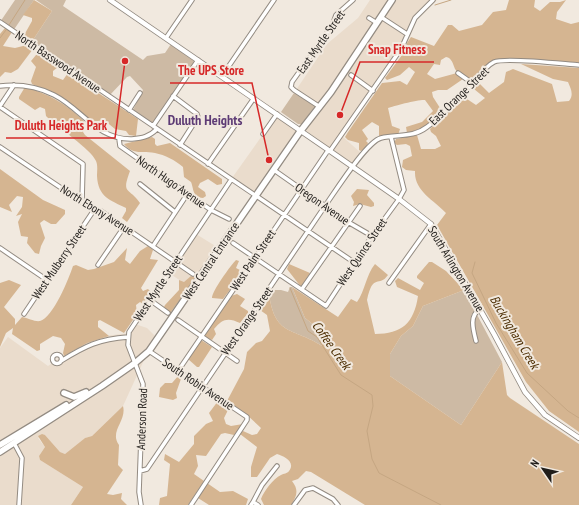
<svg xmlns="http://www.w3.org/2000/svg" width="579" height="505" font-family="'PT Sans Narrow',sans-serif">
<rect width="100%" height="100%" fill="#f1e9df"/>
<path fill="#eadccc" d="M370,0H437L416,21L408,42L343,137L361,153L351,164L299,126L315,108L294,93L327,44L358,18Z
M276,116L296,131L256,190L253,192L232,178Z
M196,234L217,247L190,287L169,273Z
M135,324L147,328L155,336L123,406L92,436L85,438L65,454L60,452L45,435L38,438L45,447L39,456L40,460L83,487L71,505H0V348L8,337L48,366L84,342L105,336L130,333Z"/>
<path fill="#cdbaa4" d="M15,0H34L13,31L0,22Z
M36,0H66L63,6L143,60L147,56L165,53L171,44L193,59L194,62L154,122L152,123L133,110L143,90L130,76L127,77L109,96L31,43L52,11Z
M294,93L315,106L302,124H298L281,112Z
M290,287H292L305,318L315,326L314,333L320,340L322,346C293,327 275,337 269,294L272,290H281L288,292Z
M464,290L502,362L461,425L390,376V354L401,336L413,326L423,306Z"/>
<path fill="#d5b591" d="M34,0L52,11L31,43L23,37L32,21V18L23,15Z
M509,0H535L534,7L540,11L550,2H560L566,0L557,12L556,19L571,24L579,22V63L499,59L472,81C467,78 458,74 455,69C453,64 452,58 446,57L441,60L440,65L434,64L427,74L435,79L457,73L463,79L447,90H438L432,92L433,97L442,111C432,123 421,130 407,133L406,127L422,122L433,111L425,100C420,99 393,106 388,108L392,126L400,129L398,135L379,136V126L372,122L362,130L368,139L366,141L368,143L366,148L361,151L359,150V143L348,140L345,137L348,132L382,83L400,81L407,85L415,72L409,67L400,75L387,80L385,78L405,51L407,43L411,37L434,46L448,25H452L459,31L482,25L493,12L506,10Z
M5,28L12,32L3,46L15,48L31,44L33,49L18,69L11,73L5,72L0,77V34Z
M36,55H40L58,67L53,71V76L63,80L68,73L138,119L136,136L129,135L126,131L115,129L104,120L92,122L61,97L32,84L31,81L36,67L31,61Z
M521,64L579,68V432L549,411L526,382L437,225L446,213C434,200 414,191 415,171L406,170L402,167L403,160L412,156L410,146L406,144L397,145L394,143L396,139L417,135L421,149H435L441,146L436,136L431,132L430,129L464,97L476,105L485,98L474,89L477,83H479L489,93L504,82L506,72L513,69L552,84L557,102L569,101C574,95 571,89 568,82L553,79Z
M25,87C49,94 66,104 84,121L83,132L85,135L130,171C121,195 129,187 140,203L127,222L122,218L126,211V208C110,200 98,197 97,176C97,172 98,165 96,161C91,149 57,127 46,116L45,109L40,107L35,110L19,99V97Z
M152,137L155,139V144L157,146L170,143L222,179V184L217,185L208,179L200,183L198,187L205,192L206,196L203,198C192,197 194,189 191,182L184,177L183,167C175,160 165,155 155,153C142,150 134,156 124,144Z
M0,169L43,200L65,210V214L56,224H51L44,220L40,223L45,238L41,246L39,254L35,253L27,243L28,237L21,236L18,222L22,214L16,216L22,207L23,197L17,196L9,205L12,212L0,207Z
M357,189L369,190L367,195L374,203V206L371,207L360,204L353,206L354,202L351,196Z
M148,246L153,250L150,259L158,260L141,288L143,291L148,289L151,292L143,304L140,302L136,305L137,314L124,333L100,320L98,321V327L109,336L87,343L64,356L63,353L65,344L61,338L53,336L40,344V350L37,351L12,334L13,328L6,333L0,347V283L9,280L21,285L4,307L15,319V325L22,317C28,318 35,322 40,321C53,318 69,278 73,266L76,265L88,270L94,269L114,262L127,248L125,260L130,264L140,251Z
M236,260L239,261L236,268L242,271L241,275L223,299L212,298C212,291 231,265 236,260Z
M429,262H432L446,271L464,290L423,306L413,326L401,336L390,354V376L461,425L502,362L507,395L510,398L579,444V505H365L311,472L306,471L298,479L292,481C299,490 297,496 291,505H264L261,499C264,491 273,479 281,475C284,473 287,474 289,471C296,462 284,456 277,454L270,458L257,477H251V467L257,447L240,434L243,431L252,435L257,434L261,428L246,414L227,401L244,369L247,352L256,343L262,341L270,331L267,315L260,310L269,294C275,337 293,327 322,346L320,340L314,333L315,326L305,318L292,287L338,317L351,299L357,302C365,291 366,275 375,264L388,275C379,288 373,272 367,300L375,334C402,334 414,323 418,296L397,287L395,281L398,278L420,290L424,283L417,278V276Z
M289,264L310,273L301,287L287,269Z
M191,276L194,277V280L168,316L169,312L164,307L165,305L179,290V280L184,282Z
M237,294L245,299L240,306L248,311V313L240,323C228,317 222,319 214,329L216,334L212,340L205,337V334L231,296Z
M201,340L212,347L199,367H197L188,359Z
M179,375L182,376L176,393L177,398L173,400L159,397L160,388L165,383H172Z
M218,401L229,408L224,418L226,424L231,426L243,424L234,435L225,433L221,434L206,456L196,455L198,466L194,474L204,481L188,505H159L160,498L167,496L170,464L164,460L165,454L179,462L194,444V436L206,424L213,421L209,413Z
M123,406C127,421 109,431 119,445L118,465L123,470L107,494L113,495L122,493L121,499L127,505H71L83,487L40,460L39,456L45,447L38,436L42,434L45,435L60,452L65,454L85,438L92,436Z
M207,483L220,492L233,491L248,499L246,505H209L198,498Z"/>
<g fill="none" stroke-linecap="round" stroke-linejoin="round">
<path stroke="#c5a682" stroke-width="1" d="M435,5L451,0
M9,25L25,0
M0,38L6,30
M475,262L472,273L496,323L527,373L568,411L579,418
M290,288L308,331L317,337L341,375L372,395L373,406L367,431L372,459L379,473L441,505"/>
<g stroke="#938b82" stroke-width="5.5">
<path id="minor" d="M381,17L407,34
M369,18L377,23
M0,22L355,263
M166,38L192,0
M458,73L472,83
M351,75L373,91
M222,76L274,0
M0,86C19,84 36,86 54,95C82,109 97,140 132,139C142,138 149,137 157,129
M173,96L197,114L198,117L180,145
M0,106L14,85
M0,107L83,164L82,202
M320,107L294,90L291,87L292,82L332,26L336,15L353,0
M129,110L140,93
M153,126L198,60
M263,134L277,114
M119,139L120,146L211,210L229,219
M0,147L94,210L101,211L193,274
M208,164L254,98
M274,170L348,222L372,236
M140,184L175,212
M233,243L326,306L372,236L399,199L404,190L391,137
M153,246L188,193
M0,248L47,280
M98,265L124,227
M389,283L431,224
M302,289L360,206
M150,300L168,313
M24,314L94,210
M178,320L237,361
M476,341C473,329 469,316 480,309
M149,351L247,417V420L191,505
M52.5 359a4.5 4.5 0 1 1 9 0a4.5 4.5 0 1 1-9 0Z
M61,361C85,346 99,339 128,337
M178,371L327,152L330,151L401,49L415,18L433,0
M14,443L22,458L19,505
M140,471L147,469L325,206C335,192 366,142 381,138C397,134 413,138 427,127C444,115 458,98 473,83C479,76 486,66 494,62C505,57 564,64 579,65
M253,502L262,485L277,466
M141,505L139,492L143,384L128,345L129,332L231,180
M251,505L253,502L258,505
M294,505L305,490L313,488L333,499L338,505"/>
</g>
<g stroke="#938b82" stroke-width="6">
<path id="major" d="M110,0L330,151L399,199L431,224L494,334L525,392L545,415L579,438"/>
</g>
<g stroke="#938b82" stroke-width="8">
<path id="highway" d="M64,393L74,397L86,392
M0,445L66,405
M0,452L102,386L135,363L149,351L299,133L331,92L392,0"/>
</g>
<use href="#minor" stroke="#fff" stroke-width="3.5"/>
<use href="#major" stroke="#fff" stroke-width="4.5"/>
<use href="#highway" stroke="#fff" stroke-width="5.5"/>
</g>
<g text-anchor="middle" stroke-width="4" stroke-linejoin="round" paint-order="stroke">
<g font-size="12" fill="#201d1a" stroke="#f1e9df">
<text transform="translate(321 42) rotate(-55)" y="4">East Myrtle Street</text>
<text transform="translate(58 62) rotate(34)" y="4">North Basswood Avenue</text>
<text transform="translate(459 96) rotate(-44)" y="4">East Orange Street</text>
<text transform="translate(171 182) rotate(35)" y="4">North Hugo Avenue</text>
<text transform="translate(322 204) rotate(35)" y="4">Oregon Avenue</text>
<text transform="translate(97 210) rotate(32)" y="4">North Ebony Avenue</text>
<text transform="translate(362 252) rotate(-56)" y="4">West Quince Street</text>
<text transform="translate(253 260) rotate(-56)" y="4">West Palm Street</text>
<text transform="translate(211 261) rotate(-56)" y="4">West Central Entrance</text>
<text transform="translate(59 262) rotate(-56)" y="4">West Mulberry Street</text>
<text transform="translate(456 269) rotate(59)" y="4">South Arlington Avenue</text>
<text transform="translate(158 288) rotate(-56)" y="4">West Myrtle Street</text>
<text transform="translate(247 321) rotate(-55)" y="4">West Orange Street</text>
<text transform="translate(198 384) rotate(34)" y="4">South Robin Avenue</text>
<text transform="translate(142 419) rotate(-88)" y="4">Anderson Road</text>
</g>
<g font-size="13" font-style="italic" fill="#4b2c00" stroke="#f1e9df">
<text transform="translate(515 332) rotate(59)" y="5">Buckingham Creek</text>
<text transform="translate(332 345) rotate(54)" y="5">Coffee Creek</text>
</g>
<g font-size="14" font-weight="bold" fill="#5d3b75" stroke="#f1e9df">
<text x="205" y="125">Duluth Heights</text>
</g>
</g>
<path fill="none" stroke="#d62828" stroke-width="1.5" d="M340 115L360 62H434M269 160L252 83H170M125 61L115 138H6"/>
<g fill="#d62828" stroke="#f1e9df" stroke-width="1.5">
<circle cx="340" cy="115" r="4"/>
<circle cx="269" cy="160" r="4"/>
<circle cx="125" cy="61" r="4"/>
</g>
<g font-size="13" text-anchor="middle" font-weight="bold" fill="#d62828" stroke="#f1e9df" stroke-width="4" stroke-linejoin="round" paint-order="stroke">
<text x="397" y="54">Snap Fitness</text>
<text x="211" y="75">The UPS Store</text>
<text x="61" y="130">Duluth Heights Park</text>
</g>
<g transform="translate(543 469) rotate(304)" stroke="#f1e9df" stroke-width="3" paint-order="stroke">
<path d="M0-3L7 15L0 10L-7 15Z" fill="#201d1a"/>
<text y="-6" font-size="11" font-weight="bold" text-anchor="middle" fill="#201d1a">N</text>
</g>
</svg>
